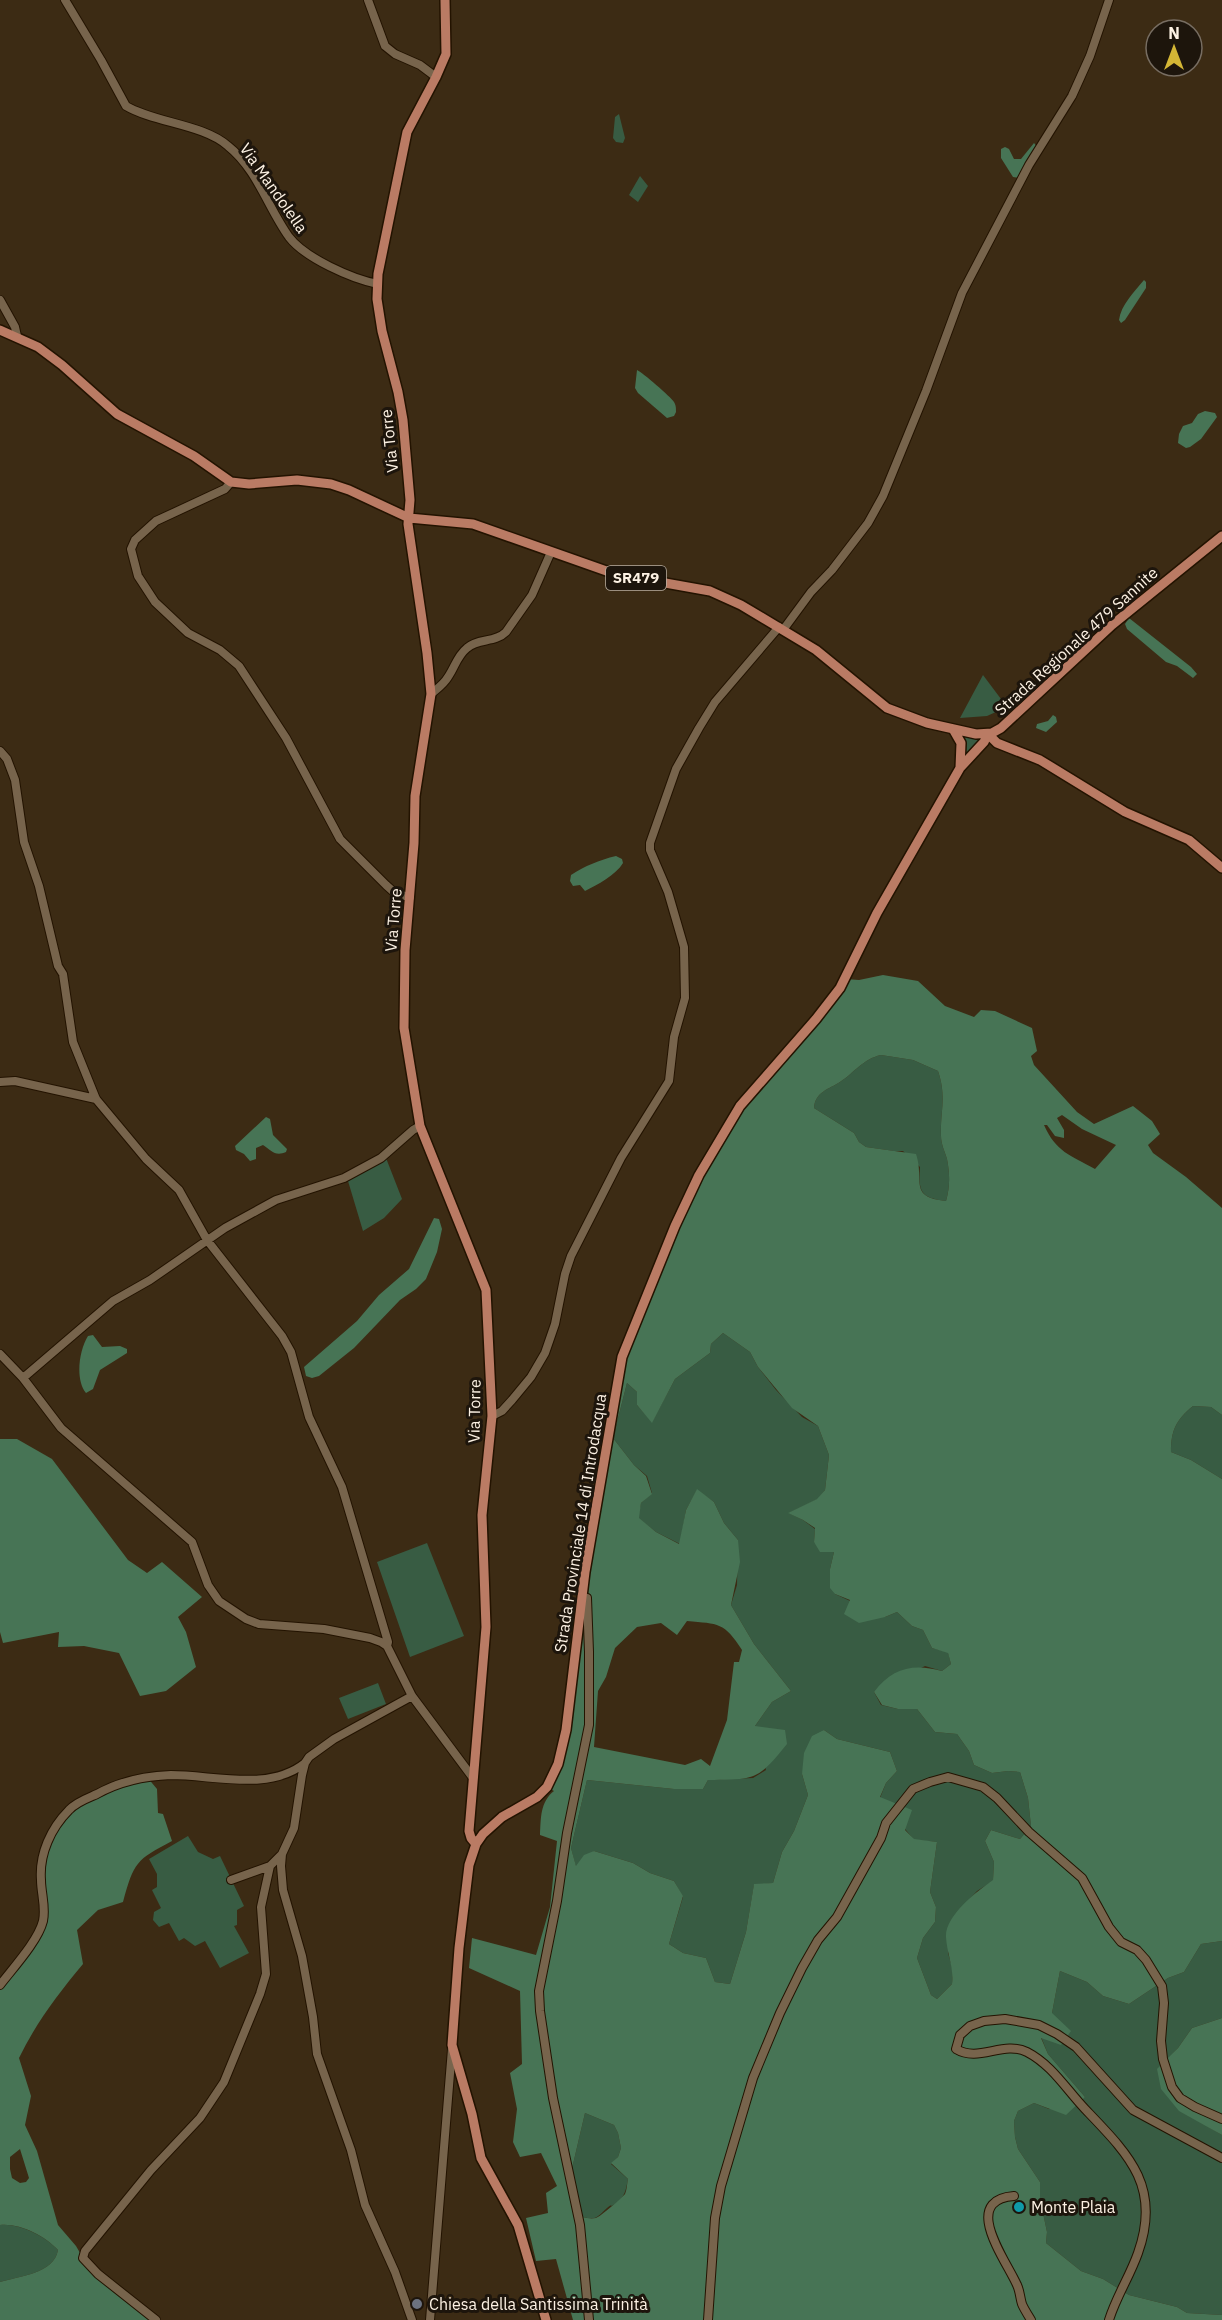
<svg xmlns="http://www.w3.org/2000/svg" width="1222" height="2320" font-family="'IBM Plex Sans',sans-serif">
<rect width="100%" height="100%" fill="#3c2b14"/>
<path fill="#385c43" d="M619,114L625,138L623,143L616,142L613,138L615,117Z
M640,176L648,186L638,202L629,195Z
M983,675L1007,707L987,716L960,718Z
M960,733L979,737L981,741L965,758V741Z
M881,1055L913,1060L938,1071C947,1098 940,1110 941,1136C941,1144 945,1152 947,1159C950,1174 950,1187 946,1201C921,1198 918,1192 920,1167L903,1151H894L866,1147L859,1142L854,1133L814,1108C815,1092 829,1089 840,1082C855,1072 863,1059 881,1055Z
M386,1158L402,1199L384,1218L363,1231L348,1181Z
M723,1333L750,1352L758,1367L776,1390L802,1417L818,1426L829,1455L825,1490L818,1499L789,1513L803,1520L815,1529L814,1542L834,1552L830,1569L835,1594L885,1617L897,1612L912,1626L923,1630L932,1648L948,1652L951,1664L942,1671L925,1666L874,1692L881,1705L898,1709H917L935,1732L957,1734L969,1751L974,1765L992,1773L1008,1771L1020,1772L1028,1798L1031,1826L1020,1839L991,1830L985,1841L994,1862L993,1881L977,1891L965,1904L948,1953L953,1970L952,1984L937,1999L931,1995L917,1958L923,1938L935,1922L936,1907L930,1892L937,1842L914,1840L880,1798L886,1783L897,1771L890,1752L837,1739L824,1730L802,1774L808,1795L794,1831L782,1852L773,1883L754,1885L746,1932L730,1984L715,1982L706,1958L683,1953L669,1944L683,1897L674,1881L650,1873L633,1863L594,1851L576,1867L571,1848L587,1780L674,1789H703L708,1780L753,1778L766,1770L755,1726L772,1702L791,1691L754,1644L731,1605L737,1585L738,1540L724,1523L714,1502L697,1490L686,1510L680,1544L656,1532L638,1518L641,1503L652,1493L647,1476L634,1465L613,1438L627,1383L637,1392V1405L652,1422L675,1379L710,1353L711,1344Z
M1193,1406L1211,1407L1222,1415V1479L1191,1460L1171,1452C1171,1430 1176,1420 1193,1406Z
M427,1543L464,1636L410,1657L377,1562Z
M378,1683L386,1704L348,1719L339,1698Z
M188,1836L198,1852L213,1859L220,1856L244,1906L237,1910V1925L234,1926L249,1953L220,1968L205,1941L195,1946L184,1938L179,1941L169,1923L159,1927L153,1920L154,1912L161,1908L152,1890L157,1887V1874L149,1859Z
M1222,1941V2018L1192,2028L1178,2048L1158,2070L1207,2126L1222,2135V2315L1187,2313L1177,2307L1129,2295L1103,2279L1081,2271L1046,2243L1047,2232L1040,2199V2182L1018,2149L1015,2137L1014,2121L1018,2111L1034,2103L1049,2109L1085,2097L1048,2054L1041,2037L1052,2013L1060,1971L1087,1982L1103,1996L1129,2004L1168,1978L1184,1972L1201,1944Z
M585,2113L614,2125L618,2133L621,2148L618,2157L611,2164L628,2179C626,2189 625,2198 615,2204C609,2208 613,2203 607,2208C596,2218 597,2220 582,2217L570,2177Z
M0,2225C19,2223 45,2236 58,2250C54,2274 19,2276 0,2282Z"/>
<path fill="#477455" fill-rule="evenodd" d="M1034,143L1038,148L1020,178L1013,177L1001,158V149L1005,147L1009,149L1014,159H1021Z
M1144,280L1146,282V288L1125,320L1121,323L1119,320C1121,305 1134,292 1144,280Z
M637,370C642,372 671,397 674,402C676,406 676,407 676,412L674,416L667,418L638,393L635,388Z
M1205,411L1215,413L1217,417L1201,439L1190,447L1186,448L1178,443L1179,434L1183,426L1192,423L1198,414Z
M1129,618L1191,667L1197,674L1193,678L1177,666L1166,662L1127,629L1125,624Z
M1053,715L1056,717L1057,722L1046,732L1036,728L1037,724L1048,721Z
M616,856L622,859L623,863C616,875 597,885 585,891L580,885L573,886L570,881L571,875C585,866 599,860 616,856Z
M883,975L918,981L945,1006L974,1017L981,1010L995,1011L1032,1028L1037,1051L1031,1056L1034,1065L1077,1112L1094,1124L1133,1106L1152,1121L1160,1134L1148,1145L1153,1153L1186,1177L1222,1208V1415L1211,1407L1193,1406C1176,1420 1171,1430 1171,1452L1191,1460L1222,1479V1941L1201,1944L1184,1972L1168,1978L1129,2004L1103,1996L1087,1982L1060,1971L1052,2013L1071,2031L1061,2045L1041,2038L1048,2054L1085,2097L1066,2115L1034,2103L1018,2111L1014,2121L1015,2137L1018,2149L1040,2182V2199L1047,2232L1046,2243L1081,2271L1103,2279L1129,2295L1177,2307L1187,2313L1222,2315V2320H573L556,2259L536,2261L526,2218L548,2213L546,2193L557,2186L541,2153L520,2157L513,2142L517,2109L510,2073L522,2064L520,1991L469,1968L472,1938L536,1955L550,1907L557,1841L540,1835C541,1818 540,1802 554,1791L547,1787L558,1764L618,1377L675,1226L740,1106L845,979L859,980ZM881,1055L913,1060L938,1071C947,1098 940,1110 941,1136C941,1144 945,1152 947,1159C950,1174 950,1187 946,1201C908,1197 925,1181 916,1154L866,1147L859,1142L854,1133L814,1108C815,1092 829,1089 840,1082C855,1072 863,1059 881,1055ZM1062,1115L1082,1129L1116,1145L1095,1169C1070,1155 1056,1152 1044,1125H1047L1055,1136L1064,1138V1130L1057,1118ZM723,1333L750,1352L758,1367L792,1408L818,1426L829,1455L825,1490L817,1499L788,1513L803,1520L815,1528L814,1542L820,1552H834L830,1569V1588L835,1594L850,1600L844,1614L859,1623L885,1617L897,1612L912,1626L923,1630L932,1648L948,1653L951,1664L942,1671C913,1663 892,1668 874,1692L882,1705L898,1709H917L935,1732L957,1734L969,1751L974,1765L992,1773L1008,1771L1020,1772L1028,1798L1031,1826L1020,1839L991,1830L985,1841L994,1862L993,1880C977,1891 945,1916 946,1937C947,1954 954,1967 952,1984L937,1999L931,1995L917,1958L923,1938L935,1922L936,1907L930,1892L937,1842L914,1839L905,1830L912,1810L880,1797L886,1783L897,1771L890,1752L837,1739L824,1730L812,1736L804,1753L802,1774L808,1795L794,1831L782,1852L773,1883L754,1884L746,1932L730,1984L715,1982L706,1958L683,1953L669,1944L683,1896L674,1881L650,1873L633,1863L594,1851L584,1855L576,1866L571,1848L587,1780L674,1789H703L708,1780C756,1779 757,1781 787,1744L785,1730L755,1726L772,1702L791,1691L754,1644L731,1605L740,1562L738,1540L724,1523L714,1502L697,1489L686,1510L679,1544L656,1532L639,1518L641,1503L652,1494L646,1476L634,1465L613,1438L627,1383L637,1392V1405L652,1423L675,1379L710,1353L711,1344ZM687,1621C719,1624 724,1622 742,1650L739,1662H734L727,1720L710,1766L701,1759L685,1765L594,1747L598,1691L606,1677L615,1648L637,1627L661,1623L677,1635ZM585,2113L614,2125L618,2133L621,2148L618,2157L611,2163L628,2179C627,2183 627,2190 625,2194C623,2197 600,2217 596,2218C591,2219 587,2218 582,2217L576,2186L570,2177Z
M266,1117L270,1119L273,1135L287,1149L286,1152C275,1157 271,1150 263,1145L256,1148V1159L250,1161L244,1154L236,1150L235,1146Z
M434,1218L439,1219L442,1229L437,1252L426,1279L416,1289L400,1300L354,1348L319,1376L312,1378L306,1376L304,1367L357,1321L379,1295L409,1269Z
M93,1335L102,1347L120,1346L127,1349V1353L100,1370L93,1389L86,1393C75,1380 79,1350 88,1336Z
M0,1439H17L52,1459L128,1560L147,1573L162,1562L202,1597L178,1617L186,1632L196,1667L166,1691L140,1696L119,1653L84,1646L58,1647L59,1632L3,1643L0,1632Z
M147,1777L157,1789L158,1813L163,1814L172,1841C136,1860 134,1862 123,1902L98,1910L77,1930L83,1964C58,1994 36,2023 19,2058L31,2096L25,2125L37,2151L58,2225L76,2246L83,2258L156,2320H0V2282C19,2276 54,2274 58,2250C45,2236 20,2223 0,2225V1985L42,1923L41,1881L50,1837L75,1805ZM20,2149L29,2178L26,2182L20,2183L12,2178L10,2169V2157Z
M1222,2018V2135L1179,2111L1161,2089L1157,2069L1178,2048L1192,2028Z"/>
<g fill="none" stroke-linecap="round" stroke-linejoin="round">
<g stroke="#231300" stroke-width="10">
<path id="minor" d="M65,0L101,60L126,106C155,123 203,124 228,146C257,169 268,208 289,237C305,258 352,279 378,284
M368,0L385,46L395,54L420,65L436,77
M0,300L15,327L17,336
M231,482L225,489L156,521L135,540L131,549L138,576L155,602L188,633L220,650L239,666L286,738L340,839L386,885L396,894L410,897
M783,630L811,592L832,570L868,523L883,496L926,391L962,293L1029,165L1072,96L1090,56L1109,0
M431,694C437,689 444,684 448,677C455,667 457,656 467,648C478,638 495,643 506,632L532,595L551,552
M0,751L7,759L15,780L24,842L39,886L58,966L63,974L73,1042L96,1099L146,1159L179,1190L207,1240L282,1336L291,1352L309,1417L342,1487L388,1642L387,1646
M0,1082L15,1081L96,1099
M0,1354L23,1378L61,1428L192,1542L208,1585L219,1601L246,1619L259,1624L324,1629L370,1638L381,1642L387,1646L412,1696L473,1778
M23,1378L113,1301L150,1280L225,1228L276,1200L344,1178L381,1158L413,1130L420,1126
M492,1416L502,1411L512,1400L531,1377L545,1353L555,1324L565,1274L571,1256L621,1158L669,1081L674,1037L685,998L684,947L668,892L650,850V843L676,769L699,728L715,702L779,627
M582,1597L587,1598L589,1652V1725L567,1833L557,1901L539,1991L540,2011L553,2098L580,2225L589,2320
M412,1696L334,1739L309,1757L305,1763L302,1775L294,1828L282,1854L281,1866L283,1890L302,1956L313,2017L317,2054L351,2150L365,2205L395,2272L412,2320
M231,1880L270,1866
M0,1985C13,1968 38,1941 43,1921C46,1907 41,1893 41,1880C39,1854 51,1828 69,1810C76,1802 88,1798 97,1794C120,1781 145,1776 171,1775C214,1775 269,1792 305,1763
M1014,2196C960,2200 1006,2260 1017,2285C1020,2291 1020,2298 1022,2304C1024,2309 1028,2315 1031,2320
M156,2320L98,2274L83,2258L85,2251L151,2170L200,2118L224,2082L260,1994L266,1974L261,1907L270,1866L282,1854
M430,2320L452,2049
M708,2320L715,2218L721,2186L753,2078L780,2013L802,1968L818,1940L837,1917L881,1838L886,1823L913,1789L930,1782L948,1777L983,1787L997,1798L1029,1832L1082,1878L1109,1927L1121,1942L1137,1950L1146,1960L1162,1986L1164,2003L1161,2041L1163,2059L1172,2087L1180,2098L1195,2107L1222,2119
M1109,2320C1116,2297 1130,2276 1138,2253C1162,2186 1128,2154 1085,2109C1066,2089 1052,2065 1027,2052C1003,2040 979,2063 956,2049L960,2035L970,2026L984,2021L1005,2019L1039,2025L1057,2034L1076,2047L1133,2110L1222,2158"/>
</g>
<g stroke="#231300" stroke-width="12">
<path id="major" d="M445,0L446,54L436,77L407,132L378,274L377,299L382,331L398,392L403,420L410,500L408,524L427,653L431,694L415,796L414,843L405,950L404,1028L420,1126L486,1290L492,1416L482,1515L486,1627L469,1831L471,1838L476,1844
M0,330L38,347L62,365L117,414L194,456L231,482L249,484L297,480L331,484L349,490L409,518L473,524L615,574L710,591L741,605L816,650L887,708L927,723L976,734L992,733L1001,728L1112,625L1222,536
M988,734L997,743L1040,760L1125,812L1189,840L1222,868
M960,768L984,742L988,734
M546,2320L518,2225L481,2158L472,2114L452,2045L459,1948L469,1865L476,1844L483,1834L502,1817L537,1797L547,1787L558,1764L566,1730L585,1572L622,1357L675,1226L699,1175L740,1106L816,1019L840,988L877,913L960,768L961,743L953,729"/>
</g>
<use href="#minor" stroke="#77644c" stroke-width="8"/>
<use href="#major" stroke="#ba7b64" stroke-width="9"/>
</g>
<circle fill="#0f9aa8" stroke="#1d150c" stroke-width="2" cx="1019" cy="2207" r="6"/>
<circle fill="#6b7280" stroke="#1d150c" stroke-width="2" cx="417" cy="2304" r="6"/>
<g text-anchor="middle" stroke-width="6" stroke-linejoin="round" paint-order="stroke">
<rect fill="#1d150c" stroke="#bab0a3" stroke-width="1.5" x="606" y="566" width="60" height="24" rx="4.5"/>
<g font-size="15" font-weight="bold" fill="#fdf2e4">
<text x="636" y="583">SR479</text>
</g>
<g font-size="16" fill="#fdf2e4" stroke="#1d150c">
<text transform="translate(274 188) rotate(55)" y="6">Via Mandolella</text>
<text transform="translate(389 441) rotate(-96)" y="6">Via Torre</text>
<text transform="translate(1076 641) rotate(-42)" y="6">Strada Regionale 479 Sannite</text>
<text transform="translate(393 920) rotate(-85)" y="6">Via Torre</text>
<text transform="translate(474 1411) rotate(-89)" y="6">Via Torre</text>
<text transform="translate(580 1523) rotate(-81)" y="6">Strada Provinciale 14 di Introdacqua</text>
</g>
<g font-size="16" fill="#fdf2e4" stroke="#1d150c" text-anchor="start">
<text x="1031" y="2213">Monte Plaia</text>
<text x="429" y="2310">Chiesa della Santissima Trinità</text>
</g>
</g>
<g transform="translate(1174 48)"><circle r="28" fill="#1d150c" stroke="#776d62" stroke-width="1.5"/>
<path d="M0-4.5L10 22L0 15L-10 22Z" fill="#d4b635"/>
<text y="-9" font-size="16" font-weight="bold" text-anchor="middle" fill="#fdf2e4">N</text>
</g>
</svg>
